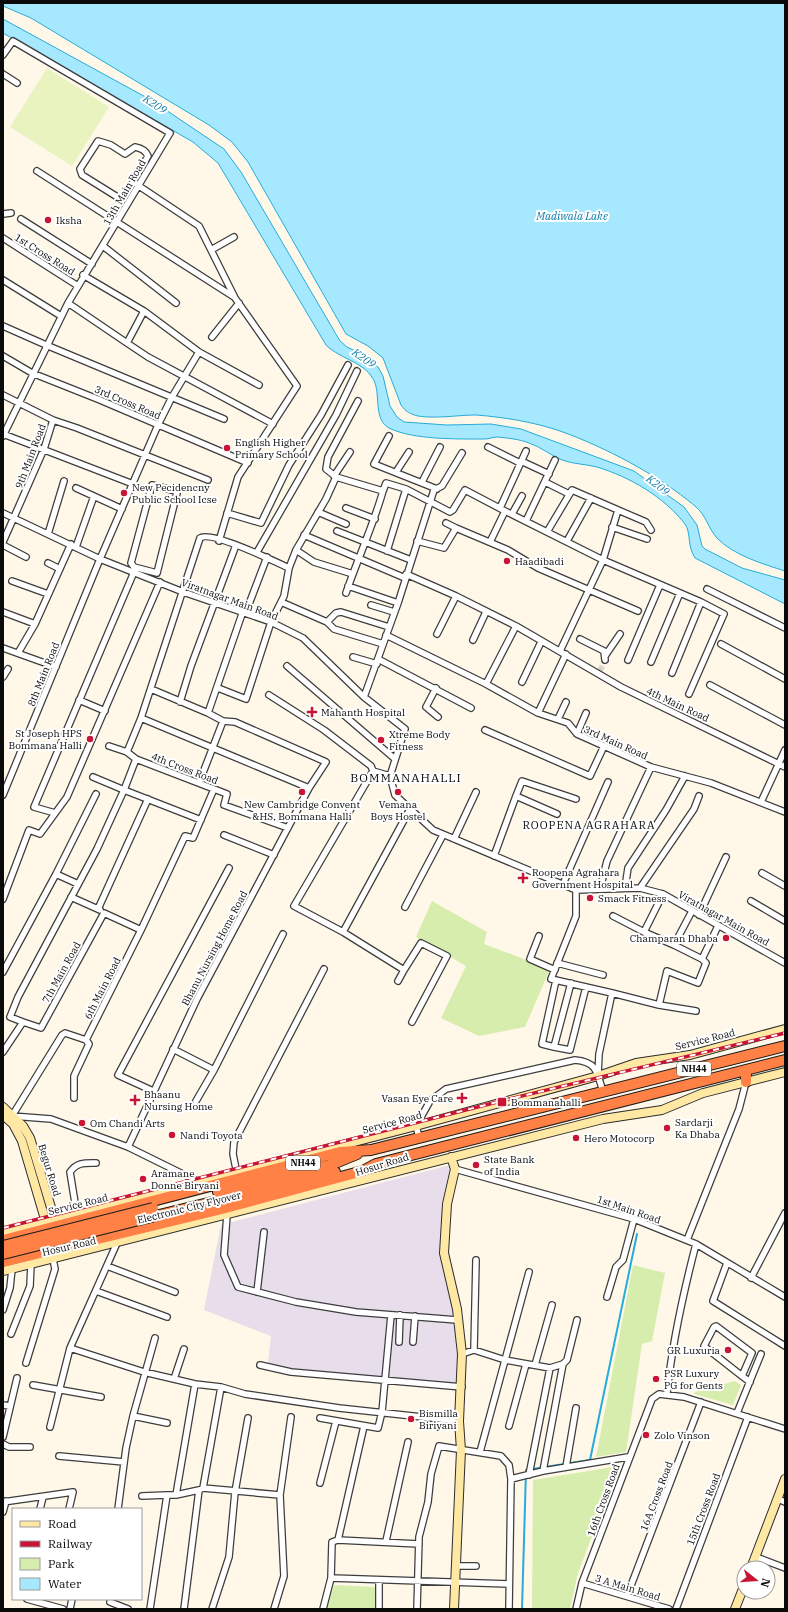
<svg xmlns="http://www.w3.org/2000/svg" width="788" height="1612" font-family="'IBM Plex Serif',serif">
<rect width="100%" height="100%" fill="#fff7e8"/>
<path fill="#e7ddeb" d="M450,1165L452,1173L444,1204L440,1254L457,1309L455,1323L459,1385L293,1370L268,1363L271,1336L204,1310L221,1225Z"/>
<path fill="#d7edad" d="M432,901L487,932L484,944L550,969L525,1027L479,1036L441,1018L466,966L416,937Z
M633,1265L665,1273L652,1341L642,1344L626,1452L596,1457Z
M735,1381L741,1385L733,1405L694,1394L695,1392Z
M619,1466L578,1573L570,1609H532L533,1480Z
M334,1585L375,1587V1609H327Z"/>
<path fill="#e9f3c0" d="M47,68L109,107L72,166L10,127Z"/>
<path fill="#a6e8fd" stroke="#25acdb" d="M3,3H785V571C763,564 733,555 717,538C708,528 706,515 695,506C658,475 605,447 560,431C534,422 503,417 476,415C458,415 436,419 418,416C410,414 406,412 401,405L383,358L368,346L346,334L248,162L232,142L209,125L31,18L3,6Z
M3,19L151,100L224,149L241,172L340,341L347,347L364,355L378,367L383,376L390,406L397,417L404,422L447,425L491,424L521,429L634,471L684,507L697,525L702,546L705,549L742,568L785,580V604L695,558C687,546 691,532 685,524C664,497 630,477 597,467C585,464 573,464 562,460C550,455 541,447 529,443C519,439 507,438 497,437C493,437 489,439 485,439C458,439 413,440 389,428C374,420 380,397 375,383C367,362 341,360 326,345L218,163L193,142L3,33Z"/>
<g fill="none" stroke-linecap="round" stroke-linejoin="round">
<path stroke="#25acdb" stroke-width="2" d="M522,1609L526,1470L590,1460L637,1234"/>
<path stroke="#dad3c7" stroke-width="5.5" stroke-dasharray="5.5 3" stroke-linecap="butt" d="M600,671L605,660"/>
<g stroke="#3d3d3d" stroke-width="8">
<path id="street" d="M3,55L13,41L170,133L68,303L3,436
M3,74L17,83
M37,171L234,297
M133,182L148,156C146,151 141,148 135,147L125,154L111,145L98,141L80,169L82,175L119,198L125,196L133,182L199,226L235,298L297,386L238,477L219,541
M3,214L11,213
M21,219L92,264
M3,238L78,286
M103,246L176,303
M211,250L234,237
M83,275L144,311L199,352L259,385
M3,280L61,316
M68,303L127,343L144,311
M3,326L46,345L224,419
M212,337L239,303
M127,343L148,357L273,424
M3,356L32,373L100,400L248,463
M3,395L53,420L77,428L208,480
M3,434L133,484
M389,436L374,464L437,489
M488,447L520,463
M521,461L549,474
M396,472L409,452
M334,476L350,452
M336,477L326,469L328,457L358,401
M422,482L440,447
M545,482L569,494
M152,485L176,491L177,493L157,573L134,567L131,563Z
M76,488L122,509
M346,508L375,519
M500,508L526,451
M618,510L646,522L651,530
M318,512L346,524
M3,513L100,559L183,592L271,622L303,638L364,697L405,729L390,776L395,795L433,830L576,890L640,888L663,894L785,963
M227,513L261,523L289,465L321,415L348,365
M512,514L522,496
M526,521L555,460
M446,523L456,528
M612,527L647,539
M337,531L411,560
M547,532L572,490L618,510L603,560L701,602L724,614L689,694
M48,534L64,481
M304,535L405,578
M417,541L444,548L456,528L508,550L538,568L638,611
M567,541L591,498
M3,542L44,449L53,420
M490,542L505,511L603,560L560,651
M3,545L26,557
M76,547L94,496
M296,550L314,562L353,574
M387,551L406,489
M257,552L336,415L357,371
M48,563L60,569
M289,568C276,562 210,530 200,538L141,718L309,788
M406,574L456,596L516,626L621,687L785,767
M12,581L48,594
M348,586L398,603
M707,589L785,628
M346,593C358,558 373,526 383,491
M281,602L327,622L334,629L383,644
M371,605L394,612
M3,612L35,624
M246,612L267,557
M327,622L336,613L341,612L389,627
M437,634L456,596
M386,635L486,684L538,713L568,723L577,734L604,746L651,767L711,783L785,812
M580,639L604,651L605,660
M473,640L486,612
M721,644L785,679
M3,648L56,667
M18,653L35,624L71,544
M605,656L620,634
M353,657L377,664
M378,659L471,708
M628,660L660,585
M651,662L680,593
M287,666L395,759
M672,673L701,602
M3,677L8,669
M522,682L541,642
M486,684L516,626
M710,685L785,725
M218,688L246,699L271,622L284,596L289,568L296,550L326,499L336,477L383,491L386,483L406,489L450,512L453,510L465,490L505,511
M436,688L426,707L438,717
M151,689L208,713
M269,695L324,730L371,766L373,771
M364,697L398,603L434,490L442,486L462,453
M79,700L105,711
M180,702L191,666L236,545
M538,713L566,654
M558,719L566,702
M485,730L590,776L604,746
M577,734L586,713
M109,746L127,752L136,759L227,794L224,805L288,828
M127,752L141,718
M136,759L124,790L201,820
M373,771L294,906L343,932L404,970L421,943L447,956L412,1022
M373,771L390,776
M199,783L223,721L208,713L243,611
M3,795L100,559L158,425L172,397L199,352
M516,796L522,781L576,799
M761,802L785,750
M55,813L34,807L134,572
M224,835L274,855
M454,839L476,792
M494,856L516,796L557,814
M762,873L785,886
M78,884L56,874L96,794
M563,884L608,782
M625,888L628,868L666,810L685,776
M640,888L694,809L699,796
M600,889L607,861L651,767
M576,890V916L551,979L612,993L599,1054L598,1076
M663,894L644,932L674,945L692,911
M71,897L100,910
M3,899L29,830L40,834L67,797L160,582
M751,901L785,921
M405,907L443,835
M98,909L148,799
M699,915L726,857
M613,916L644,932
M343,932L410,809
M539,936L530,959L555,970
M674,945L702,959
M557,963L603,975
M3,972L56,874
M398,981L404,970
M571,983L554,1047L570,1050L586,987
M612,993L659,1005L667,971L698,983L706,963L702,959L718,926
M659,1005L696,1011
M23,1022L10,1017L18,997L97,849L124,790L93,777
M554,1047L542,1044L556,980
M173,1049L214,1070
M3,1052L23,1022L41,1028L104,913L141,930
M153,1091L118,1075L229,868
M74,1098V1076L89,1044L86,1040
M196,1101L214,1070L283,934
M419,1137L416,1126L430,1101L446,1089L575,1060C597,1062 597,1072 603,1092
M128,1147L197,999L309,788L326,762L235,722L223,721
M455,1169L634,1219L696,1244L785,1297
M237,1174L233,1154L234,1142L324,969
M199,1182L128,1147L51,1119L12,1116L62,1035L65,1033L86,1040L141,930L185,836L193,838L214,789
M77,1215L70,1172C77,1162 85,1163 96,1163
M227,1215L224,1255L238,1287L296,1302L356,1312L457,1320
M687,1240L739,1109L746,1082
M117,1243L70,1348L144,1372L195,1384L221,1387L245,1394L339,1408L459,1421
M727,1263L713,1301L785,1346
M107,1266L175,1292
M751,1278L785,1213
M96,1291L167,1317
M257,1292L264,1232
M607,1297L616,1267L623,1260L634,1219
M3,1310L10,1288L12,1269
M11,1334L30,1286L31,1264
M399,1342L400,1315
M413,1342L415,1316
M474,1350L476,1260
M462,1354L474,1350L505,1360L550,1368L563,1364L567,1360L577,1320
M26,1363L55,1269L53,1259
M260,1365L291,1372L462,1387
M535,1365L552,1305
M742,1376L752,1353L716,1326L714,1327L704,1346L705,1347L742,1376L750,1382
M174,1379L184,1349
M33,1385L101,1397
M667,1394C672,1343 683,1294 696,1244
M3,1405L10,1406
M737,1413L761,1354
M133,1416L167,1423
M320,1418L378,1428L382,1412L391,1315
M509,1426L526,1364
M50,1427L70,1348
M3,1437L17,1378
M3,1444L9,1447H30
M480,1452L529,1272
M59,1456L124,1462
M566,1467L576,1408
M543,1471L563,1364
M529,1475L550,1368
M511,1479L543,1471L628,1457
M320,1483L336,1421
M203,1488L221,1387
M176,1495L199,1490
M142,1496L167,1495
M778,1499L785,1502
M3,1502L73,1492L69,1509
M40,1509L43,1497
M118,1509L126,1448L133,1416L155,1338
M3,1512L6,1501
M338,1540L364,1426
M386,1541L408,1442
M756,1557L785,1568
M456,1566H476
M331,1578L509,1584
M379,1580V1609
M582,1583L669,1609
M627,1596L701,1402
M27,1599L63,1609
M110,1602L128,1609
M70,1609L72,1599
M150,1609L167,1495H176L195,1384
M184,1609L199,1490L203,1488L280,1495
M212,1609L229,1557L235,1492L248,1418
M274,1609L284,1576L280,1495L291,1417
M323,1609L331,1578L332,1542L338,1540L419,1544
M417,1609L419,1537L428,1502L431,1474L439,1446L501,1456L509,1465L511,1479L509,1609
M576,1609L582,1583L652,1399L659,1394L684,1397L785,1429
M676,1609L748,1417"/>
</g>
<g stroke="#2c2c2c" stroke-width="10">
<path id="secondary" d="M3,1107L23,1126L30,1138L56,1224
M3,1115L13,1124L22,1141L47,1226
M451,1157L455,1169L447,1204L444,1253L457,1309L462,1354L459,1421L461,1450L454,1609
M3,1233L416,1126L598,1076L636,1063L690,1055L785,1029
M3,1271L603,1119L662,1110L703,1093L785,1072
M751,1568L785,1479
M735,1609L744,1586"/>
</g>
<g stroke="#1b1b1b" stroke-width="12">
<path id="highway" d="M746,1070V1082
M218,1192L330,1165L357,1154
M155,1216L335,1172
M3,1240L340,1152L371,1150L785,1046
M3,1262L222,1209L363,1171L376,1164L785,1060"/>
</g>
<use href="#street" stroke="#fff" stroke-width="5.5"/>
<use href="#secondary" stroke="#ffe8a3" stroke-width="8"/>
<use href="#highway" stroke="#ff8146" stroke-width="10"/>
<g stroke="#c81536" stroke-width="3.5">
<path id="rail" d="M3,1228L501,1101L785,1033"/>
</g>
<use href="#rail" stroke="#fff" stroke-width="2" stroke-dasharray="6" stroke-linecap="butt"/>
<g stroke="#1b1b1b" stroke-width="12" stroke-linecap="butt">
<path id="highway-bridge" d="M3,1246L153,1208
M3,1254L155,1216"/>
</g>
<use href="#highway-bridge" stroke="#ff8146" stroke-width="10"/>
</g>
<g fill="#c81536" stroke="#fff" stroke-width="1.5">
<circle cx="48" cy="220" r="4"/>
<circle cx="227" cy="448" r="4"/>
<circle cx="124" cy="493" r="4"/>
<circle cx="507" cy="561" r="4"/>
<path d="M310 706h4v4h4v4h-4v4h-4v-4h-4v-4h4z"/>
<circle cx="90" cy="739" r="4"/>
<circle cx="381" cy="740" r="4"/>
<circle cx="302" cy="792" r="4"/>
<circle cx="398" cy="792" r="4"/>
<path d="M521 872h4v4h4v4h-4v4h-4v-4h-4v-4h4z"/>
<circle cx="590" cy="898" r="4"/>
<circle cx="726" cy="938" r="4"/>
<path d="M460 1092h4v4h4v4h-4v4h-4v-4h-4v-4h4z"/>
<path d="M133 1094h4v4h4v4h-4v4h-4v-4h-4v-4h4z"/>
<rect x="497" y="1097" width="10" height="10" rx="2"/>
<circle cx="82" cy="1123" r="4"/>
<circle cx="667" cy="1128" r="4"/>
<circle cx="172" cy="1135" r="4"/>
<circle cx="576" cy="1138" r="4"/>
<circle cx="476" cy="1165" r="4"/>
<circle cx="143" cy="1179" r="4"/>
<circle cx="728" cy="1350" r="4"/>
<circle cx="656" cy="1379" r="4"/>
<circle cx="411" cy="1419" r="4"/>
<circle cx="646" cy="1435" r="4"/>
</g>
<g text-anchor="middle" stroke-width="4" stroke-linejoin="round" paint-order="stroke">
<g fill="#fff" stroke="#545454" stroke-width="1">
<rect x="677" y="1062" width="34" height="14" rx="3"/>
<rect x="286" y="1156" width="34" height="14" rx="3"/>
</g>
<g font-size="9" font-weight="bold" fill="#0a0a0a">
<text x="694" y="1072">NH44</text>
<text x="303" y="1166">NH44</text>
</g>
<g font-size="10" fill="#0a0a0a" stroke="#fff">
<text transform="translate(124 192) rotate(-60)" y="4">13th Main Road</text>
<text transform="translate(45 254) rotate(32)" y="4">1st Cross Road</text>
<text transform="translate(128 402) rotate(23)" y="4">3rd Cross Road</text>
<text transform="translate(30 456) rotate(-69)" y="4">9th Main Road</text>
<text transform="translate(230 599) rotate(20)" y="4">Viratnagar Main Road</text>
<text transform="translate(43 674) rotate(-68)" y="4">8th Main Road</text>
<text transform="translate(678 704) rotate(25)" y="4">4th Main Road</text>
<text transform="translate(616 742) rotate(24)" y="4">3rd Main Road</text>
<text transform="translate(185 768) rotate(21)" y="4">4th Cross Road</text>
<text transform="translate(724 918) rotate(29)" y="4">Viratnagar Main Road</text>
<text transform="translate(214 948) rotate(-62)" y="4">Bhanu Nursing Home Road</text>
<text transform="translate(61 972) rotate(-61)" y="4">7th Main Road</text>
<text transform="translate(102 988) rotate(-63)" y="4">6th Main Road</text>
<text transform="translate(705 1039) rotate(-14)" y="4">Service Road</text>
<text transform="translate(392 1122) rotate(-15)" y="4">Service Road</text>
<text transform="translate(382 1164) rotate(-17)" y="4">Hosur Road</text>
<text transform="translate(50 1170) rotate(73)" y="4">Begur Road</text>
<text transform="translate(78 1204) rotate(-14)" y="4">Service Road</text>
<text transform="translate(189 1207) rotate(-14)" y="4">Electronic City Flyover</text>
<text transform="translate(629 1209) rotate(19)" y="4">1st Main Road</text>
<text transform="translate(69 1246) rotate(-13)" y="4">Hosur Road</text>
<text transform="translate(656 1496) rotate(-69)" y="4">16A Cross Road</text>
<text transform="translate(603 1500) rotate(-70)" y="4">16th Cross Road</text>
<text transform="translate(703 1509) rotate(-69)" y="4">15th Cross Road</text>
<text transform="translate(628 1587) rotate(17)" y="4">3 A Main Road</text>
</g>
<g font-size="10" fill="#0a0a0a" stroke="#fff" text-anchor="start">
<text x="56" y="224">Iksha</text>
<text x="235" y="446">English Higher<tspan x="235" dy="12">Primary School</tspan></text>
<text x="132" y="491">New Pecidencny<tspan x="132" dy="12">Public School Icse</tspan></text>
<text x="515" y="565">Haadibadi</text>
<text x="321" y="716">Mahanth Hospital</text>
<text x="82" y="737" text-anchor="end">St Joseph HPS<tspan x="82" dy="12">Bommana Halli</tspan></text>
<text x="389" y="738">Xtreme Body<tspan x="389" dy="12">Fitness</tspan></text>
<text x="302" y="808" text-anchor="middle">New Cambridge Convent<tspan x="302" dy="12">&amp;HS, Bommana Halli</tspan></text>
<text x="398" y="808" text-anchor="middle">Vemana<tspan x="398" dy="12">Boys Hostel</tspan></text>
<text x="532" y="876">Roopena Agrahara<tspan x="532" dy="12">Government Hospital</tspan></text>
<text x="598" y="902">Smack Fitness</text>
<text x="718" y="942" text-anchor="end">Champaran Dhaba</text>
<text x="144" y="1098">Bhaanu<tspan x="144" dy="12">Nursing Home</tspan></text>
<text x="453" y="1102" text-anchor="end">Vasan Eye Care</text>
<text x="511" y="1106">Bommanahalli</text>
<text x="675" y="1126">Sardarji<tspan x="675" dy="12">Ka Dhaba</tspan></text>
<text x="90" y="1127">Om Chandi Arts</text>
<text x="180" y="1139">Nandi Toyota</text>
<text x="584" y="1142">Hero Motocorp</text>
<text x="484" y="1163">State Bank<tspan x="484" dy="12">of India</tspan></text>
<text x="151" y="1177">Aramane<tspan x="151" dy="12">Donne Biryani</tspan></text>
<text x="720" y="1354" text-anchor="end">GR Luxuria</text>
<text x="664" y="1377">PSR Luxury<tspan x="664" dy="12">PG for Gents</tspan></text>
<text x="419" y="1417">Bismilla<tspan x="419" dy="12">Biriyani</tspan></text>
<text x="654" y="1439">Zolo Vinson</text>
</g>
<g font-size="11" font-style="italic" fill="#0878a7" stroke="#fff">
<text transform="translate(155 104) rotate(33)" y="4">K209</text>
<text x="572" y="220">Madiwala Lake</text>
<text transform="translate(364 358) rotate(35)" y="4">K209</text>
<text transform="translate(658 485) rotate(38)" y="4">K209</text>
</g>
<g font-size="11" letter-spacing="1" fill="#0a0a0a" stroke="#fff">
<text x="589" y="829">ROOPENA AGRAHARA</text>
</g>
<g font-size="12" letter-spacing="1" fill="#0a0a0a" stroke="#fff">
<text x="406" y="782">BOMMANAHALLI</text>
</g>
</g>
<rect width="788" height="1612" fill="none" stroke="#0a0a0a" stroke-width="8"/>
<rect x="12" y="1508" width="130" height="92" fill="#ffffff" stroke="#9d9d9d"/>
<rect x="20" y="1521" width="20" height="6" fill="#ffe8a3" stroke="#9d9d9d"/>
<text x="48" y="1528" font-size="12" fill="#0a0a0a">Road</text>
<rect x="20" y="1541" width="20" height="6" fill="#c81536" stroke="#9d9d9d"/>
<text x="48" y="1548" font-size="12" fill="#0a0a0a">Railway</text>
<rect x="20" y="1558" width="20" height="12" fill="#d7edad" stroke="#9d9d9d"/>
<text x="48" y="1568" font-size="12" fill="#0a0a0a">Park</text>
<rect x="20" y="1578" width="20" height="12" fill="#a6e8fd" stroke="#9d9d9d"/>
<text x="48" y="1588" font-size="12" fill="#0a0a0a">Water</text>
<g transform="translate(756 1580) rotate(107)"><circle r="19" fill="#ffffff" stroke="#9d9d9d"/>
<path d="M0-3L7 15L0 10L-7 15Z" fill="#c81536"/>
<text y="-6" font-size="11" font-weight="bold" text-anchor="middle" fill="#0a0a0a">N</text>
</g>
</svg>
